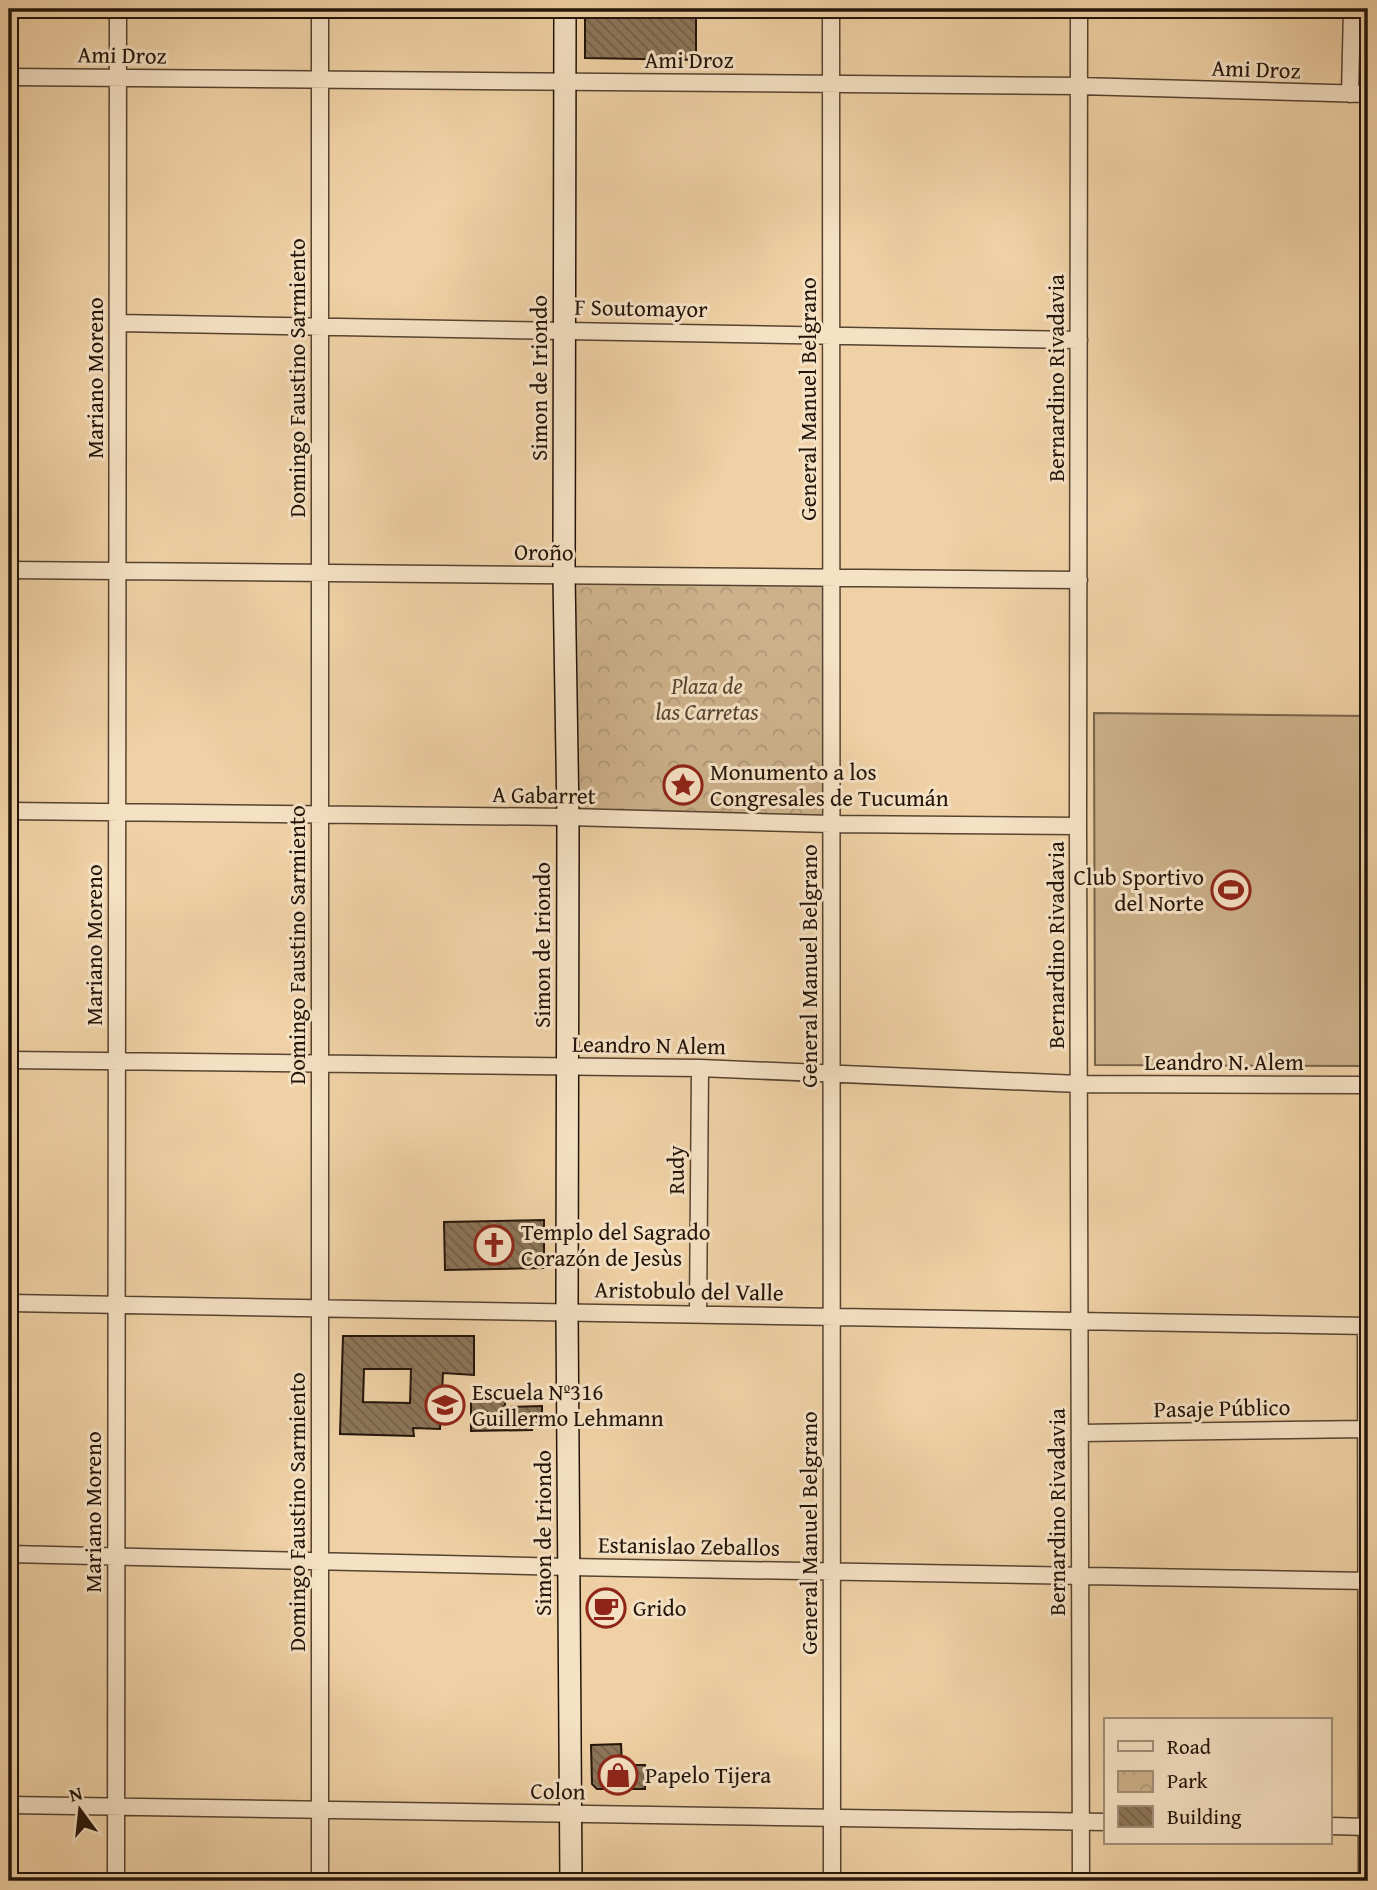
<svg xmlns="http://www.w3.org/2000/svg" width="1377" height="1890" font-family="'Gentium Book Plus',serif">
<defs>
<pattern id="park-crowns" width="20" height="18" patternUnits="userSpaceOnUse" patternTransform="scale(1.75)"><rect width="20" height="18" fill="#ccb18a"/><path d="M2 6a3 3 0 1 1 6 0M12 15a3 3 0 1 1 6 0" fill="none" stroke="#af9776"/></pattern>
<pattern id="building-back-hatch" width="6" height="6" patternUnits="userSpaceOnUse" patternTransform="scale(1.75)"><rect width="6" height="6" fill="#8d765a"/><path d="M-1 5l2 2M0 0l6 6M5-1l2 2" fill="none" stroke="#736049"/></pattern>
</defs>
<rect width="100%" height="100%" fill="#efd1a5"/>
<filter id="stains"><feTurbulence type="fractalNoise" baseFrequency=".00286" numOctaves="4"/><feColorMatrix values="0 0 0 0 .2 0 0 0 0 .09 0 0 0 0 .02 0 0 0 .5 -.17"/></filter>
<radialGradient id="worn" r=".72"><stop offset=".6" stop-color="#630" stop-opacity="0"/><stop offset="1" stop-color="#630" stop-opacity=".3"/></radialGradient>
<path fill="url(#park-crowns)" stroke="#78624a" stroke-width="2" d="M564,576L831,577V824L568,817Z"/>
<path fill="#ccb18a" stroke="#78624a" stroke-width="2" d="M1094,713L1368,716V1066L1095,1065Z"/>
<path fill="url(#building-back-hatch)" stroke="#231409" stroke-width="2" fill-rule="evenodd" d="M585,9H696V60L585,58Z
M544,1220V1268L445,1270L444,1222Z
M343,1336H474V1375L443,1373L440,1429L413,1428L414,1436L340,1434ZM364,1369H411L410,1403L363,1402Z
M471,1400L506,1401L504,1407L542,1406V1426L532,1425V1430L471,1431Z
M590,1599L622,1600V1617L590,1616Z
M621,1744L622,1765H645V1789H597L592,1784L591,1745Z"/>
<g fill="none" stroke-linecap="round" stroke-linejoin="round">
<g stroke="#564330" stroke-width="19">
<path id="street" d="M320,9V1881
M831,9L832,1881
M1079,9L1078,826L1081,1881
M9,77L1079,86L1368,94
M1350,94L1352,9
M118,323L1079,340
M9,570L1079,580
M9,811L568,817L831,824L1078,826
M9,1060L700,1068L1079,1084L1368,1085
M9,1303L1368,1326
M698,1314L700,1068
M1366,1326L1367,1881
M1080,1433L1365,1429
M9,1554L570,1567L1368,1581
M9,1805L1106,1822
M1330,1826L1368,1827
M116,1881L118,9"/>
</g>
<g stroke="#231409" stroke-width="24">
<path id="secondary" d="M565,9L564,576L568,817L567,1312L571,1881"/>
</g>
<use href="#street" stroke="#f5e1c4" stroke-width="16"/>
<use href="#secondary" stroke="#f5e1c4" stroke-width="21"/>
</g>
<defs>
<g id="sight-ring" transform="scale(2.0125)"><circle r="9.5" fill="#f5e1c4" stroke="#8f2418" stroke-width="1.5"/><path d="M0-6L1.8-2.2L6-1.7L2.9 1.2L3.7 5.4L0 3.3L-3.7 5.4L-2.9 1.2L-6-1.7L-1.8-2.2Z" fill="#8f2418"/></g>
<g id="stadium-ring" transform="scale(2.0125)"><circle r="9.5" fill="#f5e1c4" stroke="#8f2418" stroke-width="1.5"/><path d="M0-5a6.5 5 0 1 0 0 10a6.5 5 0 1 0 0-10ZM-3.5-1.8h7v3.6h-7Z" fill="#8f2418"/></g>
<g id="church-ring" transform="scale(2.0125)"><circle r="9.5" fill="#f5e1c4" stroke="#8f2418" stroke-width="1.5"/><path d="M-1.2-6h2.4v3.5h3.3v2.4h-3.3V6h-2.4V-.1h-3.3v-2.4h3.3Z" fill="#8f2418"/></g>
<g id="school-ring" transform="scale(2.0125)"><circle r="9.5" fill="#f5e1c4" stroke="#8f2418" stroke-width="1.5"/><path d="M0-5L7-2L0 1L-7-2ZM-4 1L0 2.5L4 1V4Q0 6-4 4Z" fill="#8f2418"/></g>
<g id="cafe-ring" transform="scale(2.0125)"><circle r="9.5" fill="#f5e1c4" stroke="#8f2418" stroke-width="1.5"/><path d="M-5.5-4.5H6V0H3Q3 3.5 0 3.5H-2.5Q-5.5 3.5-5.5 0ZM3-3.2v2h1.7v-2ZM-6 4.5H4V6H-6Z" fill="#8f2418"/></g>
<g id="shop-ring" transform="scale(2.0125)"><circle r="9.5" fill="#f5e1c4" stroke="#8f2418" stroke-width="1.5"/><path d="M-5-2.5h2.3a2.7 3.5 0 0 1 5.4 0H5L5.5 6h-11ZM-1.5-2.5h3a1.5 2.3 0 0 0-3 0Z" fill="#8f2418"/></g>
</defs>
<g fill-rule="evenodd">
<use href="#sight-ring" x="683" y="785"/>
<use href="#stadium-ring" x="1231" y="890"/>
<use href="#church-ring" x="494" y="1245"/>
<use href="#school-ring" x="445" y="1405"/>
<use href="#cafe-ring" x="606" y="1608"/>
<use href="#shop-ring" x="618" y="1775"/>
</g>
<g text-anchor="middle" stroke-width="6" stroke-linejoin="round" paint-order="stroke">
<g font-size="23" fill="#231409" stroke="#f5e1c4">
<text transform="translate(122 55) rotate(1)" y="8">Ami Droz</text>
<text x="689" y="68">Ami Droz</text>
<text transform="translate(1256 69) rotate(2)" y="8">Ami Droz</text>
<text transform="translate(641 308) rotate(1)" y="8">F Soutomayor</text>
<text transform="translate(95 378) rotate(-90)" y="8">Mariano Moreno</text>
<text transform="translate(297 378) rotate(-90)" y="8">Domingo Faustino Sarmiento</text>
<text transform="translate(539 378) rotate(-90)" y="8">Simon de Iriondo</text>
<text transform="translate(1056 378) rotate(-90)" y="8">Bernardino Rivadavia</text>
<text transform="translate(808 399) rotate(-90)" y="8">General Manuel Belgrano</text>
<text transform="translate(544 552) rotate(1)" y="8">Oroño</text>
<text transform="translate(544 795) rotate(1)" y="8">A Gabarret</text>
<text transform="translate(94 945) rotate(-90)" y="8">Mariano Moreno</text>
<text transform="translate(297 945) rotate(-90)" y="8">Domingo Faustino Sarmiento</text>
<text transform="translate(542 945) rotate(-90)" y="8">Simon de Iriondo</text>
<text transform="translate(1056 945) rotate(-90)" y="8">Bernardino Rivadavia</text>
<text transform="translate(809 966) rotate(-90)" y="8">General Manuel Belgrano</text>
<text transform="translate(649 1045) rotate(1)" y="8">Leandro N Alem</text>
<text x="1224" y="1070">Leandro N. Alem</text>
<text transform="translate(676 1170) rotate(-90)" y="8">Rudy</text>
<text transform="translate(689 1291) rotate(1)" y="8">Aristobulo del Valle</text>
<text transform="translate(1222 1408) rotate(-1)" y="8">Pasaje Público</text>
<text transform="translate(93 1512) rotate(-90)" y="8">Mariano Moreno</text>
<text transform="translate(297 1512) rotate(-90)" y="8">Domingo Faustino Sarmiento</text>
<text transform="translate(1057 1512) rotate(-90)" y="8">Bernardino Rivadavia</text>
<text transform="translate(543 1533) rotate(-90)" y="8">Simon de Iriondo</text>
<text transform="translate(809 1533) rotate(-90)" y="8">General Manuel Belgrano</text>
<text transform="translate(689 1546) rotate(1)" y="8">Estanislao Zeballos</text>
<text transform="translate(558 1791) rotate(1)" y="8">Colon</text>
</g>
<g font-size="23" font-style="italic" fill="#564330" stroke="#f5e1c4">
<text x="707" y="694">Plaza de<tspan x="707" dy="26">las Carretas</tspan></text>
</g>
<g font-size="23" fill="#231409" stroke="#f5e1c4" text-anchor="start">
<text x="710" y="780">Monumento a los<tspan x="710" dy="26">Congresales de Tucumán</tspan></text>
<text x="1204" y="885" text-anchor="end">Club Sportivo<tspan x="1204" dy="26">del Norte</tspan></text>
<text x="521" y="1240">Templo del Sagrado<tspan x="521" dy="26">Corazón de Jesùs</tspan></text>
<text x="472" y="1400">Escuela Nº316<tspan x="472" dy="26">Guillermo Lehmann</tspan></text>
<text x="633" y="1616">Grido</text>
<text x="645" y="1783">Papelo Tijera</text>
</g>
</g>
<rect width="1377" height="1890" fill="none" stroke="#efd1a5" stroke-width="35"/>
<rect x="10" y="10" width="1356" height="1869" fill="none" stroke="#231409" stroke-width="3.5"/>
<rect x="18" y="18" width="1342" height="1855" fill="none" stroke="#231409" stroke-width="2"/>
<rect x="1104" y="1718" width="228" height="126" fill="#f5e1c4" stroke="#a18f79" stroke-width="2"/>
<rect x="1118" y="1741" width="35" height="10" fill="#f5e1c4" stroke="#a18f79" stroke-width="2"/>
<text x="1167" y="1754" font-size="21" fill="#231409">Road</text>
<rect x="1118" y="1771" width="35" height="21" fill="url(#park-crowns)" stroke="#a18f79" stroke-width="2"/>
<text x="1167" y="1788" font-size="21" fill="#231409">Park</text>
<rect x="1118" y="1806" width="35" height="21" fill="url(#building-back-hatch)" stroke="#a18f79" stroke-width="2"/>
<text x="1167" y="1824" font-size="21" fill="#231409">Building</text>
<g transform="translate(80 1810) rotate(345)" stroke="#f5e1c4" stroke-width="5" paint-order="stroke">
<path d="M0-5L12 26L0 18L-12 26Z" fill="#231409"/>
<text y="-10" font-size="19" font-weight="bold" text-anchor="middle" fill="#231409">N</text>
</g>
<rect width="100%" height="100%" filter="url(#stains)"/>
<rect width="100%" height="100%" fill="url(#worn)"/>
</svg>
